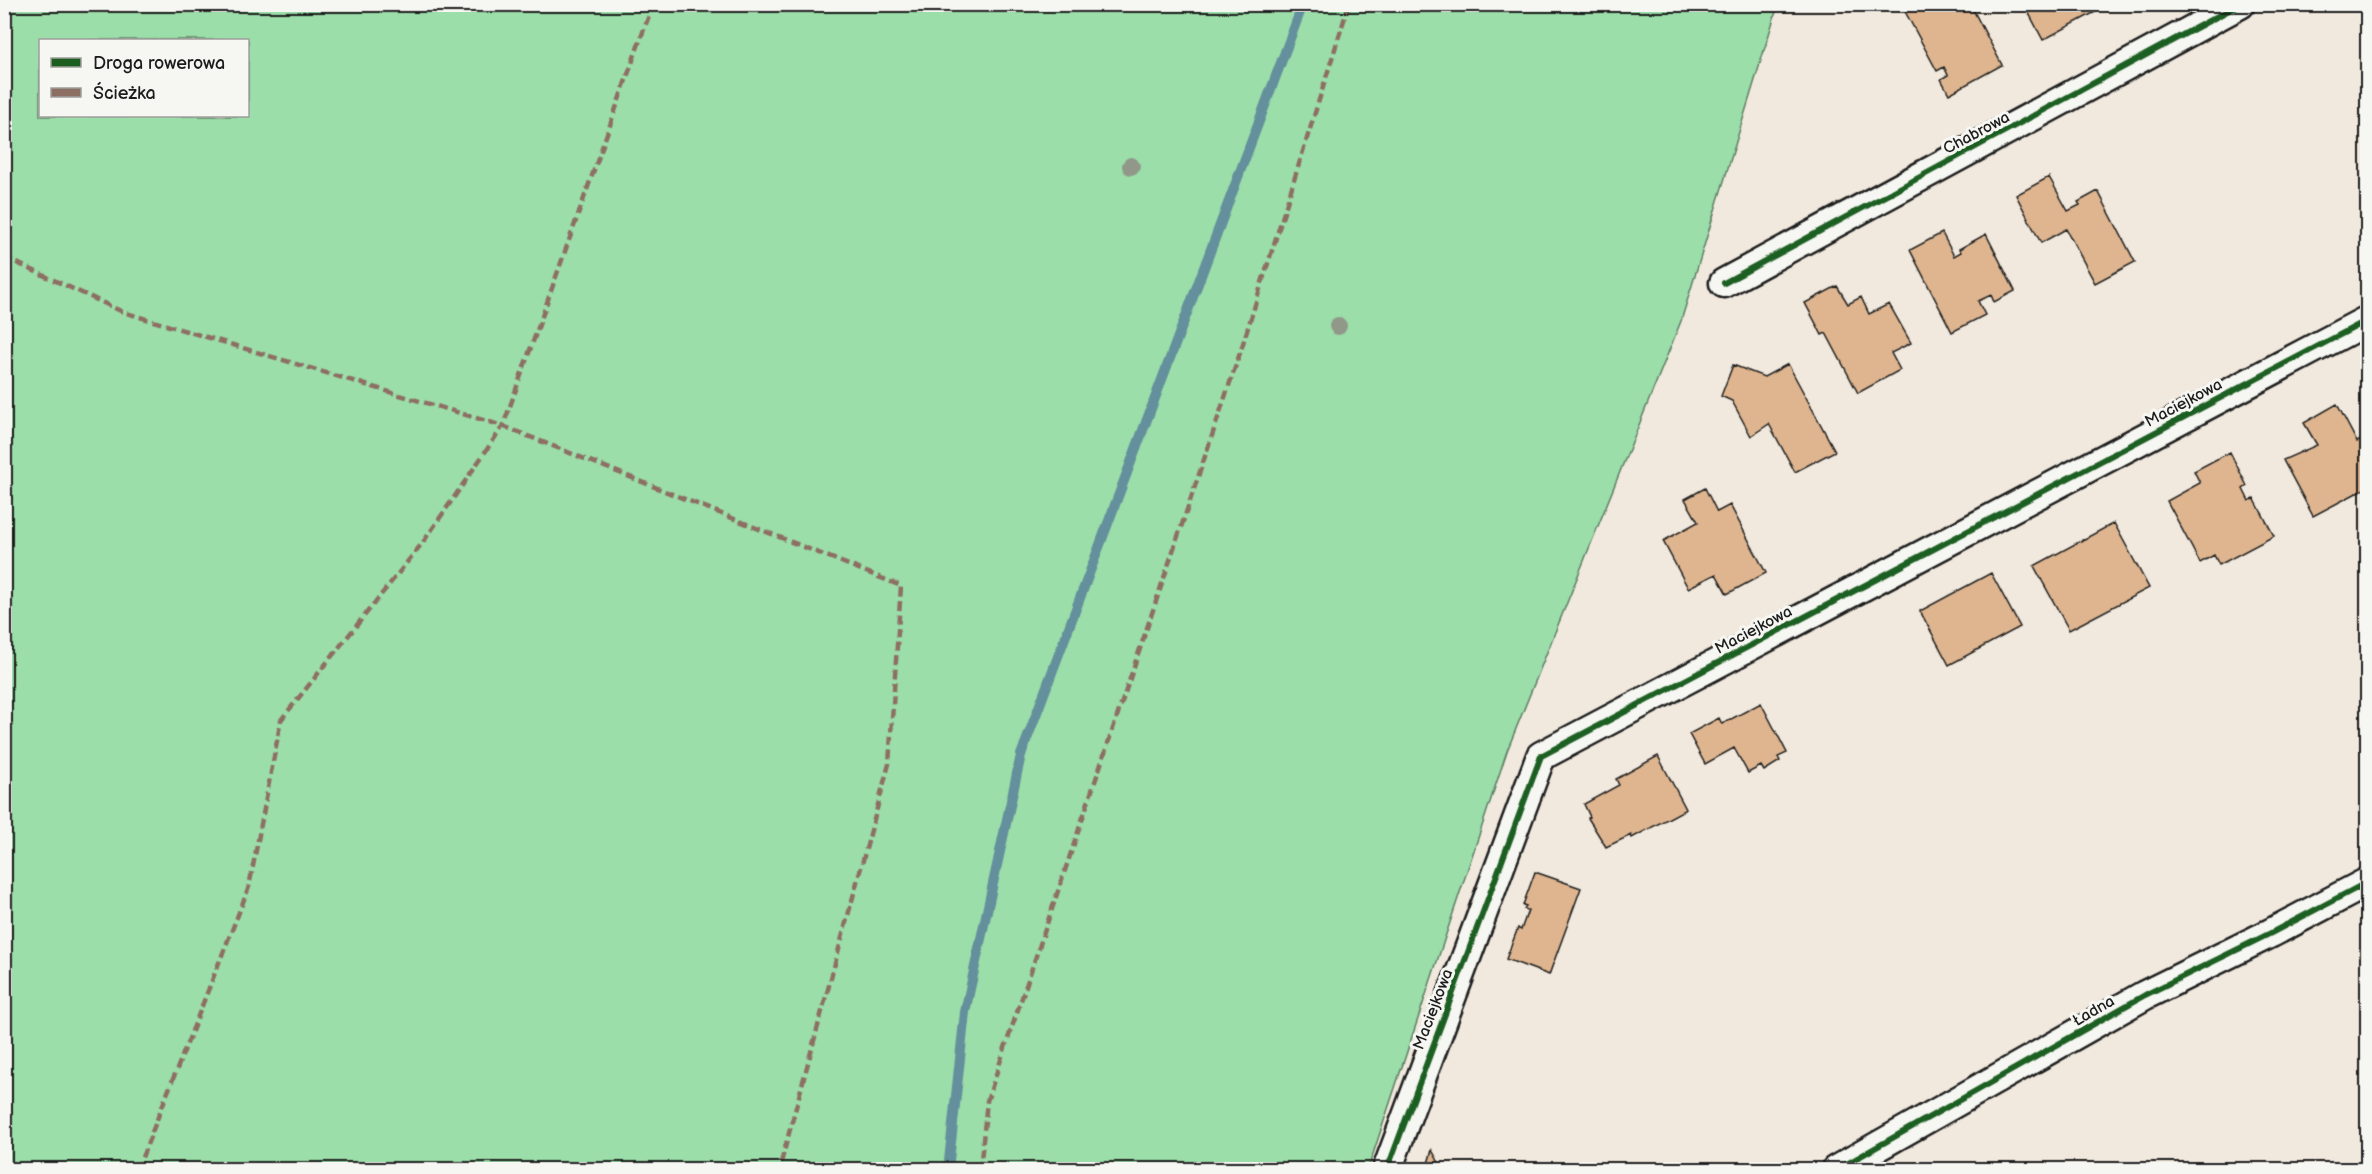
<svg xmlns="http://www.w3.org/2000/svg" width="2372" height="1174" font-family="'Balsamiq Sans',sans-serif">
<rect width="100%" height="100%" fill="#f1e9de"/>
<filter id="ink" filterUnits="userSpaceOnUse"><feTurbulence type="fractalNoise" baseFrequency=".0167" numOctaves="2"/><feDisplacementMap in="SourceGraphic" scale="12" xChannelSelector="R" yChannelSelector="G"/><feConvolveMatrix kernelMatrix="1 2 1 2 8 2 1 2 1" color-interpolation-filters="sRGB"/></filter>
<g filter="url(#ink)">
<path fill="#9bdea9" stroke="#5c7d62" stroke-width="1.5" fill-rule="evenodd" d="M5,4L1778,5L1681,321L1507,751L1368,1169H5ZM40,40H248V116H40Z"/>
<g fill="none" stroke-linecap="round" stroke-linejoin="round">
<path stroke="#63909c" stroke-width="10" d="M948,1170L965,1012L1021,755L1303,4"/>
</g>
<path fill="#deb58f" stroke="#1c1c1c" stroke-width="1.5" d="M1901,4H1970L2002,65L1949,94L1941,79L1948,75L1944,67L1937,71Z
M2024,4H2098L2101,9L2043,40Z
M2049,177L2068,211L2080,205L2078,202L2098,191L2135,262L2095,283L2066,229L2041,243L2016,195Z
M1942,233L1954,256L1961,252L1959,249L1986,234L2015,291L1994,302L1991,295L1978,301L1985,315L1952,332L1910,250Z
M1837,286L1848,304L1861,297L1869,314L1889,304L1911,343L1891,353L1900,370L1858,393L1826,333L1822,335L1805,303Z
M1788,364L1835,451L1795,472L1769,424L1751,436L1732,401L1721,396L1733,365L1764,377Z
M2337,404L2357,442L2368,437V487L2313,516L2283,460L2317,445L2304,423Z
M2230,452L2247,486L2243,489L2249,501L2254,498L2274,536L2219,565L2214,555L2200,563L2167,501L2200,483L2194,471Z
M1705,488L1717,512L1730,505L1766,573L1727,594L1716,574L1688,588L1663,541L1698,522L1685,499Z
M2114,523L2149,588L2069,630L2034,566Z
M1991,573L2020,627L1949,665L1920,611Z
M1761,703L1787,753L1778,757L1780,761L1764,771L1761,766L1748,773L1734,748L1705,764L1689,734L1719,718L1722,724Z
M1658,756L1686,809L1632,838L1631,835L1606,847L1588,818L1590,817L1584,804L1619,785L1616,779Z
M1535,872L1581,888L1549,975L1506,959L1518,928L1521,930L1528,910L1524,909L1526,906L1523,905Z
M1432,1150L1443,1170H1426Z"/>
<g fill="none" stroke-linecap="round" stroke-linejoin="round">
<g stroke="#1c1c1c" stroke-width="33">
<path id="minor" d="M1724,283L2240,4
M1387,1170L1541,756L2368,320
M1836,1170L2145,995L2271,933L2368,882"/>
</g>
<use href="#minor" stroke="#f6f6f2" stroke-width="28"/>
<path stroke="#8d6e63" stroke-width="4.5" stroke-dasharray="9 4.5" stroke-linecap="butt" d="M4,257L123,312L503,426L901,586L889,764L779,1170
M137,1170L249,887L281,720L424,541L503,426L653,4
M980,1170L987,1101L1240,353L1349,4"/>
<g stroke="#f6f6f2" stroke-width="10">
<path id="cycleway" d="M1724,283L2240,4
M1387,1170L1541,756L2368,320
M1836,1170L2145,995L2271,933L2368,882"/>
</g>
<use href="#cycleway" stroke="#1b5e20" stroke-width="6"/>
</g>
<g fill="#91988a">
<circle cx="1131" cy="166" r="9"/>
<circle cx="1338" cy="326" r="9"/>
</g>
</g>
<g text-anchor="middle" stroke-width="6" stroke-linejoin="round" paint-order="stroke">
<g font-size="16" fill="#1c1c1c" stroke="#f6f6f2">
<text transform="translate(1976 132) rotate(-28)" y="6">Chabrowa</text>
<text transform="translate(2183 402) rotate(-28)" y="6">Maciejkowa</text>
<text transform="translate(1753 629) rotate(-28)" y="6">Maciejkowa</text>
<text transform="translate(1432 1009) rotate(-69)" y="6">Maciejkowa</text>
<text transform="translate(2093 1010) rotate(-30)" y="6">Ładna</text>
</g>
</g>
<rect width="2372" height="1174" fill="none" stroke="#f6f6f2" stroke-width="24"/>
<rect x="12" y="12" width="2348" height="1150" fill="none" stroke="#1c1c1c" stroke-width="2" filter="url(#ink)"/>
<rect x="39" y="39" width="210" height="78" fill="#f6f6f2" stroke="#9f9f9c" stroke-width="1.5"/>
<rect x="51" y="58" width="30" height="9" fill="#1b5e20" stroke="#9f9f9c" stroke-width="1.5"/>
<text x="93" y="69" font-size="18" fill="#1c1c1c">Droga rowerowa</text>
<rect x="51" y="88" width="30" height="9" fill="#8d6e63" stroke="#9f9f9c" stroke-width="1.5"/>
<text x="93" y="99" font-size="18" fill="#1c1c1c">Ścieżka</text>
</svg>
